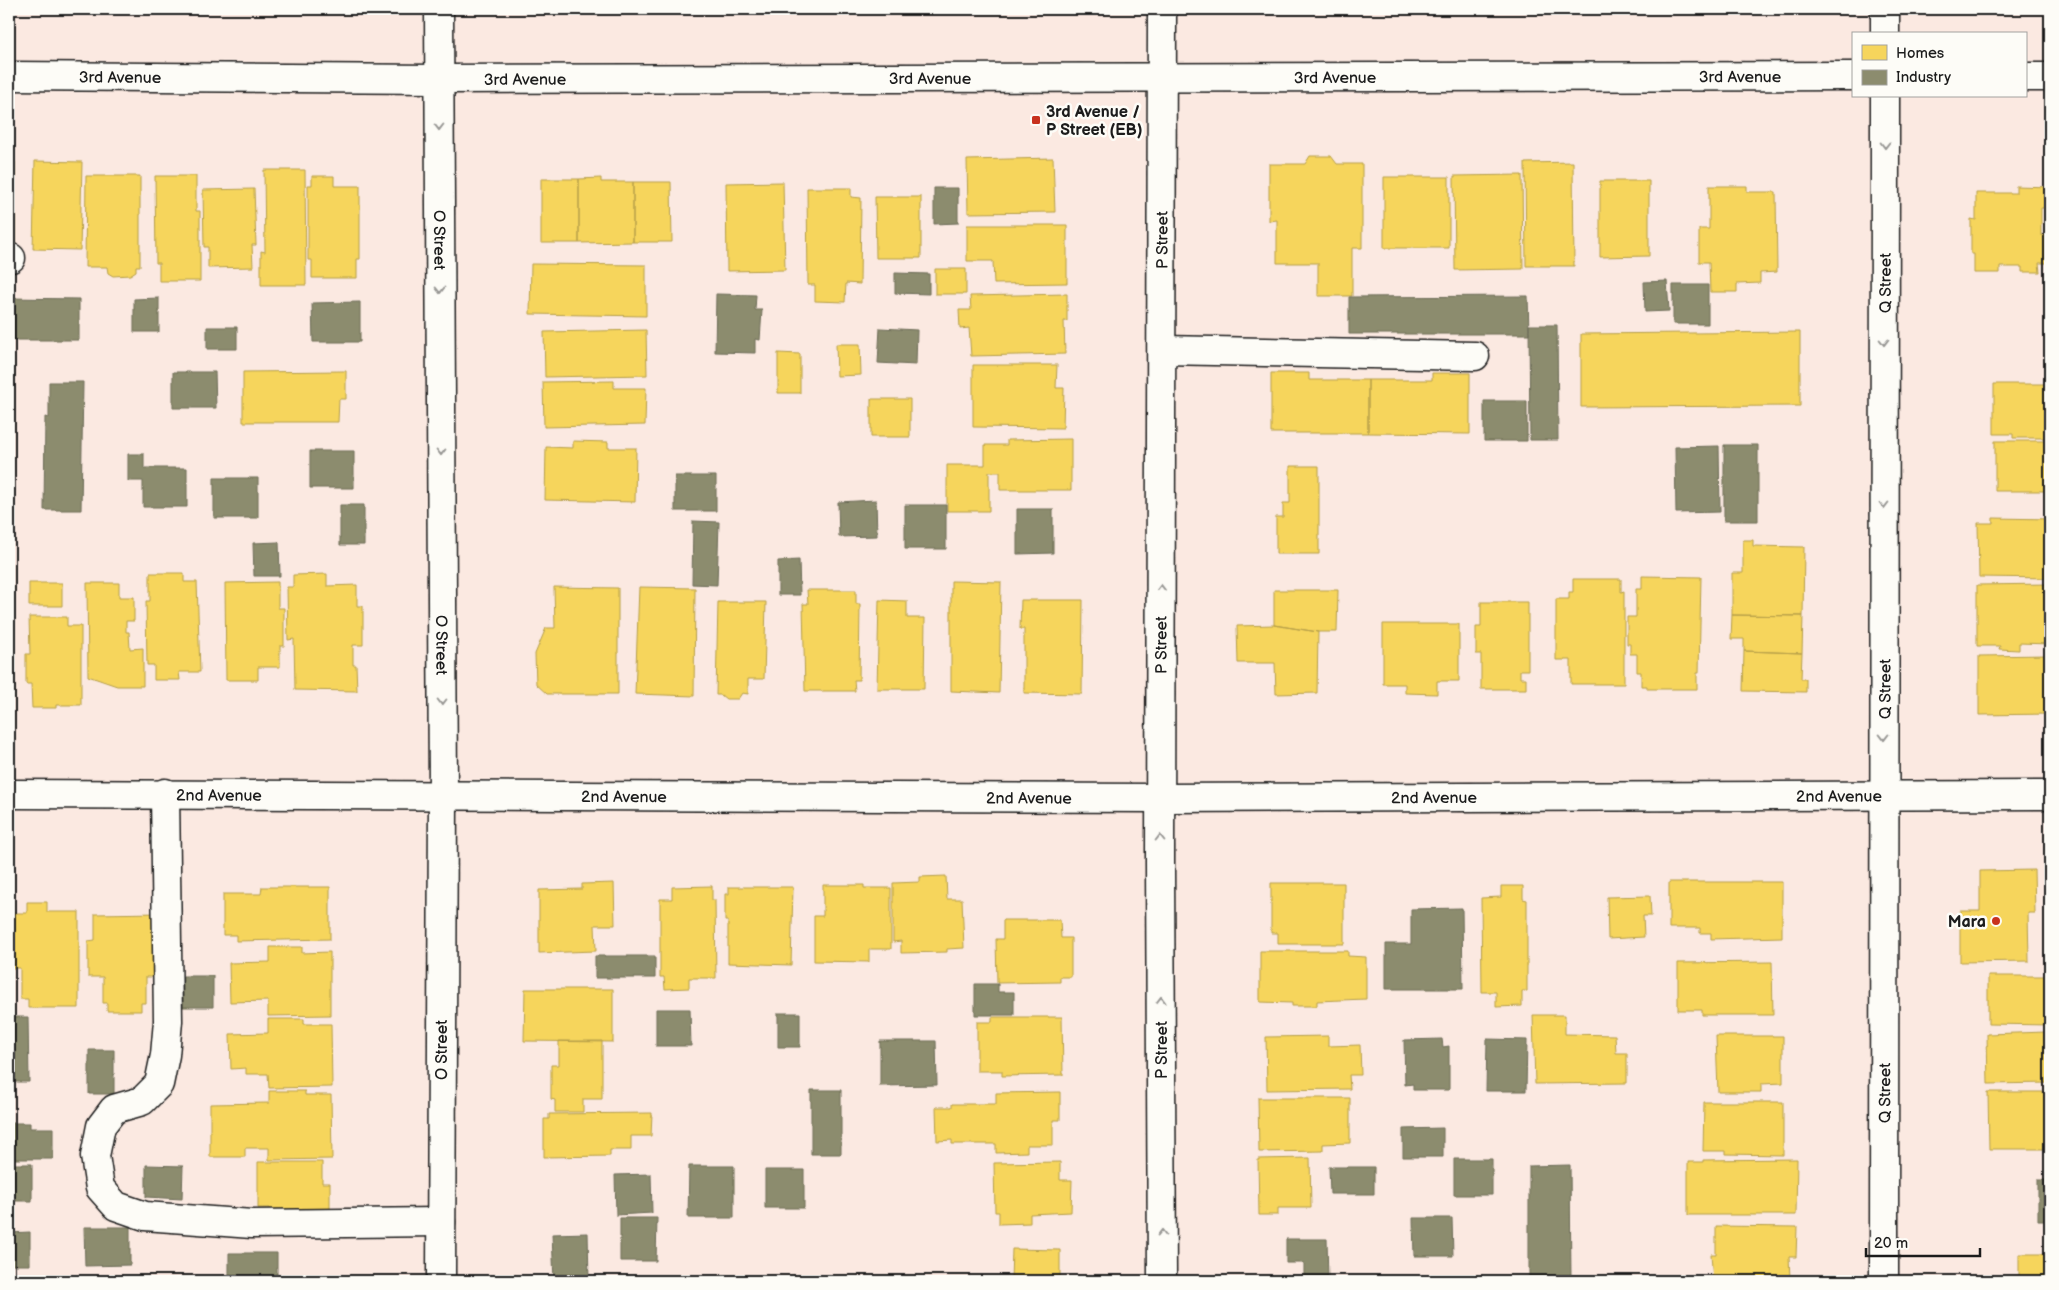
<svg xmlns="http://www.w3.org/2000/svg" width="2059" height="1290" font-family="'Balsamiq Sans',sans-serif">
<rect width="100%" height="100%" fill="#fbe9e1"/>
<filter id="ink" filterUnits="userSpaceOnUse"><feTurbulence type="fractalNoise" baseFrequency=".02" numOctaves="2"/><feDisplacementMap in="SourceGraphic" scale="10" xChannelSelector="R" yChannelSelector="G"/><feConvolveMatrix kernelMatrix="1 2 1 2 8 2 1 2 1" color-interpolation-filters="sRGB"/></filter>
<g filter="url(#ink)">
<path fill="#f6d55c" stroke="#b59e49" d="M1310,156H1331L1337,164H1362V248H1352V296H1318V263H1277V220L1269,221V164H1305Z
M1053,158L1055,212L968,213L967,160Z
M35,161L82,162L80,250L33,249Z
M9,162H15V243H9Z
M1573,162L1574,266H1526L1525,163Z
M264,170H305L306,285H261V251L265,252Z
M1522,175L1523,269L1455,270L1454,176Z
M86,176H140V266H136V271L130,275L113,276L108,273L107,267H85Z
M155,176H196V211H200V281H159V263H156Z
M312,176H334V186H360V259H357V278H312V260H308V185H312Z
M1384,177H1449V248H1384Z
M601,178V182H633V242L579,243V179Z
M541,179H579V243H541Z
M1600,181H1649V256L1600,257Z
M633,182H671L672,242H633Z
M783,182L785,270L727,271L726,183Z
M1709,186H1747V192H1776L1777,272L1760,273V283L1737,284V292H1710L1709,262H1699V229H1709Z
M2016,186L2050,187V208H2041V235H2050V263H2039L2040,272H2022V267H2000V273H1974V254H1971V219L1976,220V193H2016Z
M807,188H851V197L861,198L860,284L846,283L845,302L815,301V285H808Z
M254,189L256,245H252L253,267L208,268V247H204L203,190Z
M875,197H921V258H876Z
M967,225H1067V283L994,284L993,261H967Z
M531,264L646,265V316L530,314Z
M935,269H966V294H935Z
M1067,294V321H1064L1065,354L971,356L969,328L960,329L959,310H971L970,296Z
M646,330L647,375L545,377L544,332Z
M1800,332V406L1581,407V334Z
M836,344H860L861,375L837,376Z
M778,353L800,354V393H778Z
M973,365H1057L1056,388H1064L1063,428L973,427Z
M346,371V399H339L338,422H243V372Z
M1271,373H1309V380H1368V433H1271Z
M1432,373H1470V434L1368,433V380H1432Z
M614,381V388H646L645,425L544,427L543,382Z
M1994,384H2050V435H2046V438H2013V434H1994Z
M871,399H910V437H871Z
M1071,439V490H1000V472H989V511H947V465H985V445H1007V440Z
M573,441L608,442V448H636L635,502L545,500L546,447L573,448Z
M1995,441H2050V491H1995Z
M1290,466H1319V554H1276V517H1283V503H1290Z
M1993,518L2050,519V578L1979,577L1978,523H1993Z
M1743,540H1753V546L1804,547L1803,616L1732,615V573H1743Z
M150,573H184V582H197L200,672H179L180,680H154V665H147L146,601H150Z
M327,574V586L357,585V606H363V645H353V665H356L357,691L295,690L294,639L288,640L287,587H293V575Z
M1642,576L1701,577L1699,673H1697V689H1647V686H1641V672H1637V654H1630V644H1627V617H1636V589H1642Z
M1573,579H1621V592L1624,591V684H1571V660H1556V599H1569V592H1573Z
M951,581L1001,582L999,693L951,691Z
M278,582V608H284V646H280V667H258V680H226L225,583Z
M29,583H62V606H29Z
M87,583H119V597H134V621H126V632H129L130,649L143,648V686H117L88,676Z
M2050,584V644L2019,643V650L1999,649L2000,646H1977V585Z
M554,587L618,588V694H547L536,684L535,654L546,628H555Z
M639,587L695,588L694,696L635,694Z
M807,590H856V604H860L859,680H854L855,691H805L803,604H808Z
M1274,590H1338L1337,632H1318L1274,625Z
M879,600L907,601V618H925L924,689H877Z
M1021,600H1083L1082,694L1024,693V629H1020Z
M718,602H766L764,679H748V694L742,693L738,699H726L721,695H716Z
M1481,602H1528V670H1520V678H1526V689H1481V654H1476V627H1481Z
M1732,615L1803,616L1802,653L1744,651V639H1731Z
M29,617H67V626H81V705H56V708H32L31,684H26V654H30Z
M1383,624H1459V681H1437V694L1405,693V684H1383Z
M1274,625L1318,632L1317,693L1276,694L1275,663H1238L1237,626Z
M1744,651L1802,653L1801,679H1806V692L1743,691Z
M2050,655V714L1979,715V656Z
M2034,870L2035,913H2028L2029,961L1960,962V911H1980V871Z
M946,876L947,899H962L964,948L947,949V952L901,953V941L893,942V883L920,882V877Z
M1669,882H1782V937L1711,939V933H1700V928H1669Z
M614,883L615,925H595L596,951L539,953V890L582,889V884Z
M1271,883H1344V944H1278V933H1271Z
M823,885H864V888H891V949H869V962L814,961V916H823Z
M712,886V900H715L716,978H689V988L665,989L664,977H660V899H672V887Z
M1501,886H1523V899L1527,900V991H1522V1006L1496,1007V992H1482L1481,898L1501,897Z
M262,887H330V939L236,941V935H223V894H261Z
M729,887H793L791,965L728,963V921H725V894H729Z
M2048,894H2050V944H2048Z
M1650,896L1651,916H1643L1644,937L1608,939L1607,897Z
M27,902H47V912H79V1008H28V999H20V968H9V913H27Z
M160,913V977H146V1003H141V1011H107V1003H103V977H88V941L95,940V914Z
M1003,920H1060L1061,938H1071V977H1060V982L997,983L996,939H1003Z
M270,947H302V953L330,952V1015L268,1016V1001L230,1002L229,963L270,962Z
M1260,951H1348V956L1366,957V999L1317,1001V1006H1292V1003L1260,1002Z
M1772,962L1773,1015H1702V1010H1678V963Z
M1988,976H2050V1025L1988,1024Z
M525,989H613V1042L524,1041Z
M1533,1015H1565V1034L1615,1035L1616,1053H1627V1083L1535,1084Z
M992,1017H1062L1063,1075L1002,1076V1071H977V1022H992Z
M268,1019H304V1024H331L332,1087L269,1088L268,1074H246V1068L231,1069L230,1034L268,1033Z
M2046,1032V1048H2050V1083L1988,1084L1987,1034Z
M1328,1036V1046L1360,1045L1361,1075H1349L1350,1089L1267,1090L1266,1037Z
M1716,1036H1783V1083L1761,1084V1092H1718Z
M559,1041H602V1099H583V1112H555V1100L551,1099V1065H559Z
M269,1091H305V1095H331L332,1159L269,1160V1148H245V1157H210V1104L269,1103Z
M1060,1092V1120H1053V1145H1027V1152L996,1153V1144H952V1140L937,1141L936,1107H952V1104H996V1093Z
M1988,1092H2050V1149H1989Z
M1258,1098H1350V1143L1323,1144V1151L1259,1152Z
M1704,1102H1783V1155L1726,1154V1151H1703Z
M652,1113L651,1136H631V1150H610V1156L544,1157V1119H549V1114Z
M1310,1158L1311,1208H1278V1215H1259L1258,1159Z
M1797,1159L1796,1215H1688V1162H1703V1160Z
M258,1162H322V1183H330V1218H270V1208H258Z
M1060,1162V1180H1072L1071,1212L1030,1214V1223L999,1224V1212H995L994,1163Z
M1716,1226L1797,1227L1796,1257H1789L1790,1279H1760V1281H1713L1711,1254H1716Z
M1012,1249L1060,1250V1278L1038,1277L1037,1281H1011Z
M2019,1254H2050V1281H2019Z"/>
<path fill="#8c8c6e" stroke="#6a6a55" d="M934,188H958V223L934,224Z
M895,273L929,274V294L895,293Z
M1667,281L1669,311L1645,312L1644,282Z
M1673,285H1708V324H1673Z
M716,294L756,295L755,310H762L760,340L755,339V353L715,352Z
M1528,296L1529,334H1349V297Z
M9,298L79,299V340H9Z
M159,298V332H134V299Z
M360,302V342H313L312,303Z
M1529,325H1557L1558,440H1530Z
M207,327H237V349H207Z
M880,328L917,330L916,365L878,363Z
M173,372H215L216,408H173Z
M49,382H83L81,510H44L45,417L49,418Z
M1484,401H1527V441H1484Z
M1724,445H1758V521H1724Z
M1719,446L1720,512L1676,513L1675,447Z
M310,451H354V488H310Z
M128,454H144V468H187V507H143V481H128Z
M675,476H716V511H675Z
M214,478H258V518H214Z
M876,500L877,536L839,537L838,502Z
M340,505H364V545H340Z
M905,505H946V549H905Z
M1017,509H1053V553L1017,554Z
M693,521L719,522L717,585L692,584Z
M279,542L280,576H254L253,543Z
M799,560L800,595H778V561Z
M1462,908L1463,989H1386V944H1411V909Z
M595,956H655V978H595Z
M183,976H213V1007H183Z
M975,984H998V992H1014V1015H975Z
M656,1009H690L691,1046H656Z
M778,1013H800V1047H778Z
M9,1017H28L29,1082H9Z
M1442,1039L1443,1047L1449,1046V1090H1413V1084L1405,1085L1404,1040Z
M1487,1039L1527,1040L1526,1091H1486Z
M880,1041H936L937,1085L880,1086Z
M89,1050H114V1094H89Z
M811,1090H841V1154H811Z
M9,1123H30V1128H53V1159H9Z
M1443,1128V1157H1403V1129Z
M1454,1159H1492V1195H1454Z
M9,1164H32V1201H9Z
M146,1165L183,1166L182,1199L146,1197Z
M1570,1165L1571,1281H1529V1166Z
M689,1166H734V1218H688Z
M1329,1167H1374V1194H1330Z
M765,1170H804V1208H765Z
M651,1174L652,1213L616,1215L615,1175Z
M2038,1180H2050V1221H2038Z
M620,1218H657L656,1261H620Z
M1413,1218H1452L1453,1256H1414Z
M84,1227H130V1265L85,1266Z
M30,1232V1265H9V1233Z
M588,1233L589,1281H554L552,1234Z
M1286,1239H1327L1328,1281H1304V1263H1286Z
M229,1253H277V1281H229Z"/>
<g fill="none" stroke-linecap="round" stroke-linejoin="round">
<g stroke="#1c1c1c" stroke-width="31">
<g id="minor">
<path id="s1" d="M439,9L443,795L441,1281"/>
<path d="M1885,34V9"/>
<path id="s2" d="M9,76L439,79L1853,76"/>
<path d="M2025,77H2050"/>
<path d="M9,258H11"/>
<path d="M1162,350L1475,356"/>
<path d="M165,793L168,1021L165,1055L159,1084L142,1101L114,1109L101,1126L95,1156L100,1188L116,1206L145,1216L252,1224L441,1222"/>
<path id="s3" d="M9,794L1161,798L2050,795"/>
<path id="s4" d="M1162,1281L1160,862L1162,9"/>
<path id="s5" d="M1884,1281L1885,96"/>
</g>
</g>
<use href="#minor" stroke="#fdfcf7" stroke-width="28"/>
</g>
<defs><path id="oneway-chevron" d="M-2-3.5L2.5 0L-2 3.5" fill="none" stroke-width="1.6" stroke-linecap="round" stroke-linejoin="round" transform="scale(1.25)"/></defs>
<g stroke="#989794">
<use href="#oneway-chevron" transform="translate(439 127) rotate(90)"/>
<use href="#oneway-chevron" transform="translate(1885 145) rotate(90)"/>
<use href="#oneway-chevron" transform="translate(440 290) rotate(90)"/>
<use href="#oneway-chevron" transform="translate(1884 342) rotate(90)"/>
<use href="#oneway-chevron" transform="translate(441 452) rotate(90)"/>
<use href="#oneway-chevron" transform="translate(1884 505) rotate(90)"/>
<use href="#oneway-chevron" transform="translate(1161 588) rotate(-90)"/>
<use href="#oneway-chevron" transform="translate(442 702) rotate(90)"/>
<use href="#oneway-chevron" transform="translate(1884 737) rotate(90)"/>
<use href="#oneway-chevron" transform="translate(1160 838) rotate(-90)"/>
<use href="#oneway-chevron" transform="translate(1161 1000) rotate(-90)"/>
<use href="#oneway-chevron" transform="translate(1162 1233) rotate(-90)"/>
</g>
</g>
<g fill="#c8321e" stroke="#fdfcf7" stroke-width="2">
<rect x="1031" y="115" width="10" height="10" rx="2.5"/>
<circle cx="1996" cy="921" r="5"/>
</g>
<g text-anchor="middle" stroke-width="5" stroke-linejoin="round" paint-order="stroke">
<g font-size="16" fill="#1c1c1c" stroke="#fdfcf7">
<text dy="6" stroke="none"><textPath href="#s2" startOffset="1731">3rd Avenue</textPath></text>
<text dy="6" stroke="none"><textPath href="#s2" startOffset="1326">3rd Avenue</textPath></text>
<text dy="6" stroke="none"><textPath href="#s2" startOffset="111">3rd Avenue</textPath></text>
<text dy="6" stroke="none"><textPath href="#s2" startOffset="921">3rd Avenue</textPath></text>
<text dy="6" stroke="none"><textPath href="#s2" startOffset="516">3rd Avenue</textPath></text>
<text dy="6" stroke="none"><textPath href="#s1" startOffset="231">O Street</textPath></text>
<text dy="6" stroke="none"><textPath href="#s4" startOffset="1041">P Street</textPath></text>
<text dy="6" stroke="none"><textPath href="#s5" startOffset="998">Q Street</textPath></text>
<text dy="6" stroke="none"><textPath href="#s1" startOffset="636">O Street</textPath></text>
<text dy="6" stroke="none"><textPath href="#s4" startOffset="636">P Street</textPath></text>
<text dy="6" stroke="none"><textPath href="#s5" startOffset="592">Q Street</textPath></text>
<text dy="6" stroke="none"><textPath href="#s3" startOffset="210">2nd Avenue</textPath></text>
<text dy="6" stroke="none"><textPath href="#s3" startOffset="615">2nd Avenue</textPath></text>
<text dy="6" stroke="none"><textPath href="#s3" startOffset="1830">2nd Avenue</textPath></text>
<text dy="6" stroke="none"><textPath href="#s3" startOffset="1020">2nd Avenue</textPath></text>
<text dy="6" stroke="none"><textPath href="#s3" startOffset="1425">2nd Avenue</textPath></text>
<text transform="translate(441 1050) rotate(-90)" y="6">O Street</text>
<text transform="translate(1161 1050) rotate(-90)" y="6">P Street</text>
<text dy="6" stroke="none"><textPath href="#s5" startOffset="188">Q Street</textPath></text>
</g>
<g font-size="16" font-weight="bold" fill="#1c1c1c" stroke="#fdfcf7" text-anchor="start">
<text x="1046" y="117">3rd Avenue /<tspan x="1046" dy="18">P Street (EB)</tspan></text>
<text x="1986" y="927" text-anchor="end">Mara</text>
</g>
</g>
<rect width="2059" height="1290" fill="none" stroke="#fdfcf7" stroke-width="30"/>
<rect x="15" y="15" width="2029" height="1260" fill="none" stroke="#1c1c1c" stroke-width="2" filter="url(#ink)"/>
<rect x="1852" y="32" width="175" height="65" fill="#fdfcf7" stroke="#a3a29f"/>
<rect x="1862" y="45" width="25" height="15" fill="#f6d55c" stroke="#a3a29f"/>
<text x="1896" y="58" font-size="15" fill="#1c1c1c">Homes</text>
<rect x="1862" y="70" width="25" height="15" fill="#8c8c6e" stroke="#a3a29f"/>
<text x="1896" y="82" font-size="15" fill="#1c1c1c">Industry</text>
<path d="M1866 1248v8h114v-8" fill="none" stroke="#1c1c1c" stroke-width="2.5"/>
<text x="1874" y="1248" font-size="15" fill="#1c1c1c" stroke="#fdfcf7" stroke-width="4" paint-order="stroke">20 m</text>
</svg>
